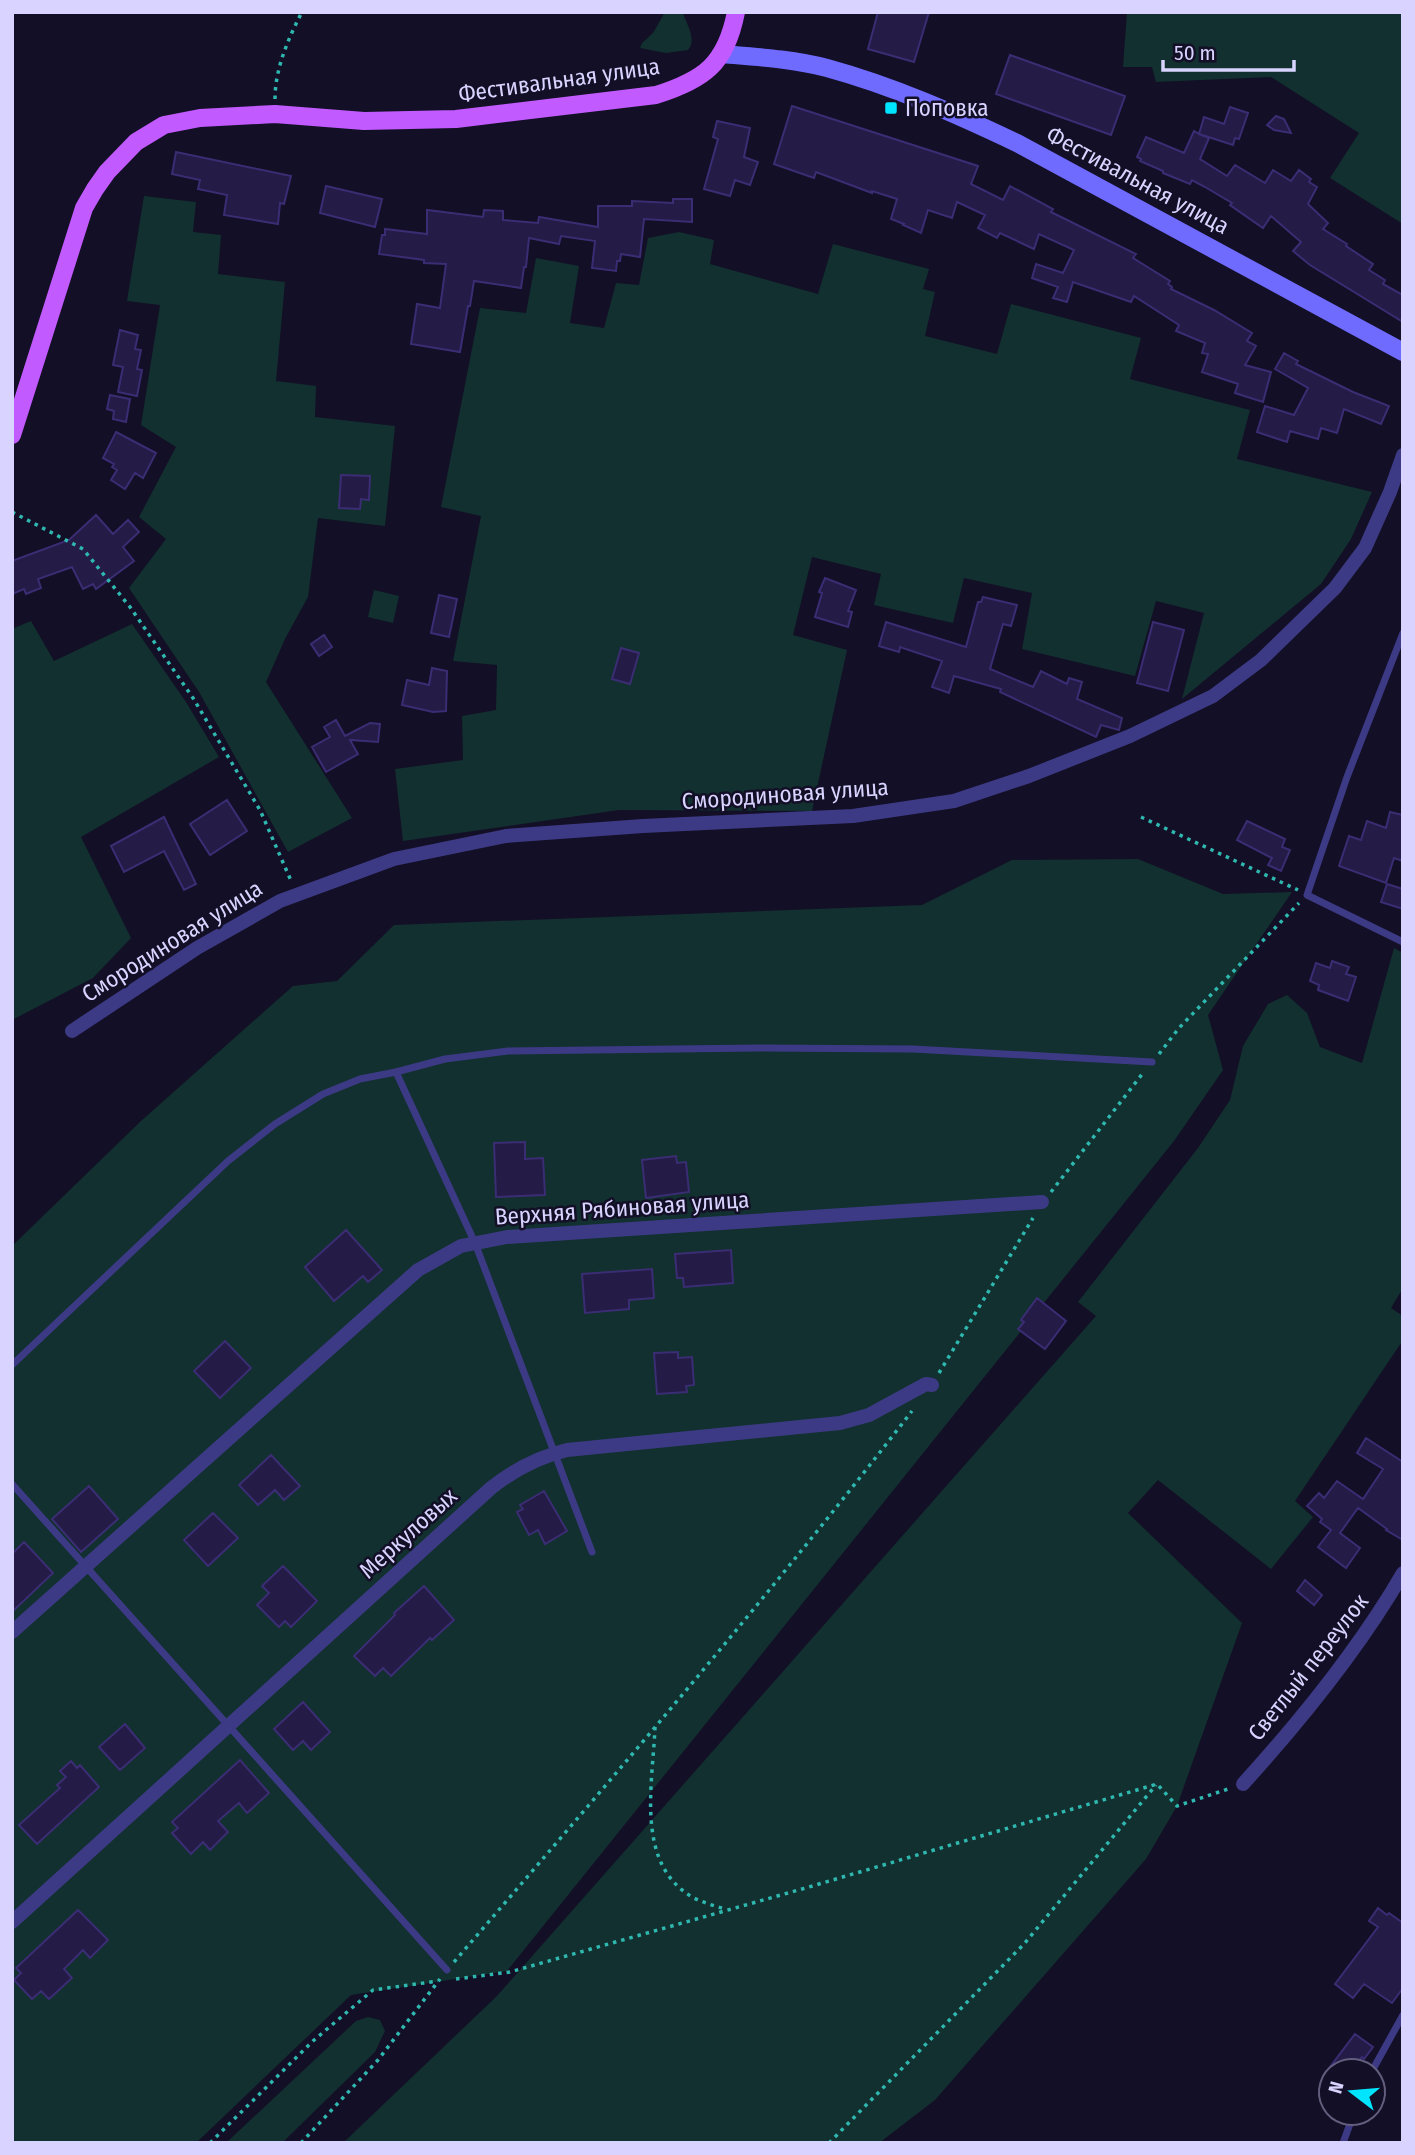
<svg xmlns="http://www.w3.org/2000/svg" width="1415" height="2155" font-family="'Fira Sans Condensed',sans-serif">
<rect width="100%" height="100%" fill="#130f26"/>
<path fill="#12302f" d="M665,12L683,13C687,25 697,40 688,50L666,53L640,48L642,43L653,33Z
M1127,12H1403V224L1330,178L1359,133L1271,77L1156,82L1152,67H1123Z
M144,196L196,202L193,232L221,235L218,274L285,282L276,381L316,386L315,417L395,426L385,526L318,518L308,597L285,639L266,682L352,818L288,852L199,692L129,588L166,539L139,517L176,447L141,425L160,305L127,301Z
M679,232L714,240L710,264L818,294L833,244L929,269L923,289L935,292L925,336L997,354L1011,304L1141,338L1130,379L1250,410L1237,459L1372,492L1351,539L1321,584L1182,699L1204,613L1156,601L1135,676L1022,649L1032,593L964,578L953,623L874,605L881,574L812,557L793,635L847,650L812,811L619,810L403,841L395,769L463,760L462,716L496,710L497,665L453,661L481,516L441,507L480,308L526,313L536,258L579,266L570,323L604,328L616,283L639,285L648,238Z
M374,590L399,596L393,623L368,617Z
M31,621L54,661L132,624L186,702L219,757L81,837L131,938L93,978L12,1020V629Z
M1138,859L1223,894L1292,892L1208,1015L1223,1070L1174,1141L507,1971L351,1995L196,2143H12V1246L141,1121L293,986L337,981L394,925L922,905L1012,860Z
M1394,948L1403,953V1288L1391,1308L1403,1316V1340L1295,1501L1313,1517L1271,1569L1158,1480L1128,1513L1242,1623L1177,1806L1146,1859L935,2100L879,2143H343L497,1996L1096,1316L1078,1302L1198,1148L1230,1100L1243,1046L1268,1004L1287,995L1307,1013L1320,1047L1362,1063Z
M368,2017L380,2020L385,2031L375,2052L282,2143H226L356,2021Z"/>
<path fill="#241b47" stroke="#3b2d73" stroke-width="2" d="M878,12H929L914,62L868,49Z
M1010,55L1125,96L1111,135L996,94Z
M792,106L978,166L971,184L1003,200L1010,186L1053,209L1051,212L1136,254L1133,258L1170,281L1168,284L1172,287L1171,289L1214,310L1252,333L1247,341L1256,346L1245,365L1271,372L1263,402L1235,393L1238,384L1202,372L1208,354L1202,353L1205,343L1176,331L1179,325L1134,296L1131,302L1073,282L1067,302L1053,298L1058,287L1032,278L1036,264L1063,273L1074,250L1039,234L1034,249L1000,233L997,238L978,228L985,215L957,202L952,218L928,210L921,233L903,225L904,224L891,219L897,199L872,191V193L816,172L814,178L774,164Z
M1230,107L1248,113L1239,139L1235,138L1233,145L1199,134L1209,138L1200,159L1227,176L1235,165L1265,183L1273,170L1291,181L1299,170L1311,179L1309,182L1317,187L1308,204L1328,223L1323,229L1347,244L1346,246L1373,264L1369,270L1385,280L1383,284L1403,295V322L1310,265L1293,251L1301,242L1271,216L1263,228L1230,205L1232,203L1205,187L1192,180L1190,184L1163,173V171L1140,161L1141,159L1137,157L1146,137L1184,153L1194,131L1199,134L1204,117L1224,124Z
M1276,116L1284,119L1291,133L1274,130L1267,125Z
M717,121L750,128L744,157L758,162L750,185L735,180L730,196L704,189L718,139L713,137Z
M176,152L291,176L284,204L280,203L278,224L224,215L227,195L198,189L200,180L172,174Z
M326,186L382,199L375,227L320,213Z
M673,199H692V222L644,219L640,257L621,254L620,261H617L616,271L592,268L595,241L561,236L559,244L529,238L526,267H524L521,288L474,281L470,306H468L460,352L411,344L417,304L440,308L446,264L424,263V260L379,254L382,235H385V229L427,234V210L483,217L484,210L503,211V220L538,223L539,217L598,227V206H632V201L673,203Z
M120,330L138,335L135,349L141,350L137,369L142,370L137,396L118,392L123,367L113,365Z
M1284,353L1298,361L1296,364L1353,392L1389,406L1381,424L1344,409L1337,433L1321,428L1318,439L1290,431L1287,442L1257,432L1265,406L1294,415L1308,388L1275,369Z
M110,395L130,399L126,422L113,419L114,411L107,409Z
M116,432L156,453L143,478L135,473L125,489L111,480L117,470L112,467L114,464L103,458Z
M341,475L370,476L369,500L361,499L360,509L339,508Z
M96,515L113,534L128,520L139,532L123,547L134,561L96,589L93,584L83,589L72,567L38,579L41,588L26,594L24,589L12,594V561L69,540Z
M825,578L856,590L848,611L852,612L848,627L815,617L822,593L819,592Z
M439,595L457,599L449,637L431,633Z
M983,597L1017,605L1011,626L1003,624L990,669L1033,687L1041,671L1067,684L1069,678L1082,682L1077,699L1122,718L1119,730L1101,725L1096,737L1000,692L1001,689L954,676L949,693L932,687L942,661L900,647L899,652L879,646L886,622L966,647L978,602H981Z
M1153,622L1184,630L1168,691L1137,683Z
M324,635L332,647L319,656L311,644Z
M621,648L639,653L630,684L612,679Z
M432,668L447,671L446,711L433,712L402,705L407,680L429,685Z
M336,720L345,736L370,723L380,724L378,742L350,740L358,754L326,772L312,747L330,737L324,727Z
M227,800L247,831L210,855L190,824Z
M1390,812L1403,815V861L1394,858L1386,883L1339,866L1349,836L1361,840L1367,821L1386,828Z
M164,817L196,884L184,890L164,851L124,872L111,846Z
M1247,821L1285,839L1282,847L1290,850L1281,871L1268,865L1272,858L1237,840Z
M1387,884L1403,889V909L1381,902Z
M1332,961L1349,967L1346,974L1356,977L1348,1001L1318,990L1319,985L1310,981L1316,963L1330,968Z
M525,1142V1159L543,1158L545,1195L496,1197L494,1143Z
M676,1156L677,1163L686,1162L689,1192L646,1198L642,1160Z
M346,1230L382,1270L368,1282L363,1276L334,1301L305,1267Z
M731,1250L733,1283L684,1287L683,1278H677L675,1254Z
M652,1269L654,1298L629,1300V1309L585,1313L582,1274Z
M1037,1298L1066,1321L1045,1349L1018,1329L1024,1322L1021,1320Z
M225,1341L251,1368L220,1398L194,1371Z
M678,1352V1358L692,1357L694,1385L686,1386L687,1392L657,1394L654,1353Z
M1366,1438L1403,1462V1540L1386,1530L1387,1529L1358,1508L1340,1533L1360,1548L1346,1568L1318,1547L1331,1530L1320,1522L1322,1519L1307,1506L1319,1493L1324,1498L1337,1481L1363,1499L1383,1469L1357,1453Z
M271,1455L300,1486L284,1500L275,1490L258,1505L239,1485Z
M89,1486L118,1519L81,1552L52,1519Z
M544,1491L567,1531L545,1544L538,1530L529,1535L517,1512L523,1509L520,1505Z
M213,1513L238,1538L208,1566L184,1540Z
M24,1542L53,1573L12,1612V1554Z
M283,1566L317,1601L291,1627L285,1621L279,1627L257,1605L269,1593L262,1586Z
M1305,1580L1322,1595L1314,1605L1297,1591Z
M424,1586L454,1620L432,1640L430,1638L391,1676L383,1668L375,1676L354,1656L395,1615L394,1613Z
M303,1702L330,1732L311,1750L303,1741L293,1750L274,1729Z
M125,1724L145,1748L120,1770L99,1747Z
M240,1760L269,1793L247,1813L239,1803L218,1821L228,1832L210,1850L203,1842L191,1854L172,1833L178,1828L172,1822Z
M71,1761L77,1768L80,1765L99,1787L37,1844L19,1825L60,1788L57,1785L66,1777L60,1771Z
M1378,1908L1387,1915L1389,1913L1403,1923V1988L1392,2003L1364,1984L1353,1998L1335,1984L1378,1927L1369,1921Z
M78,1910L108,1940L90,1958L83,1950L64,1969L72,1978L49,1999L41,1991L32,1999L14,1980L21,1973L16,1968Z
M1355,2034L1373,2047L1364,2059L1362,2057L1351,2071H1327Z"/>
<g fill="none" stroke-linecap="round" stroke-linejoin="round">
<path stroke="#2fb8b0" stroke-width="3.5" stroke-dasharray="3.5 5" stroke-linecap="butt" d="M275,99C275,69 288,39 302,12
M12,512L83,549L130,607L193,698L260,810L292,883
M1141,817L1298,890
M1159,1054L1179,1028L1299,903
M1051,1192L1143,1073
M939,1373L1033,1218
M655,1727C653,1783 634,1865 694,1898C704,1903 715,1906 725,1909
M454,1962C610,1781 766,1600 912,1411
M456,1979L510,1972L809,1887L1157,1784L1177,1806L1231,1788
M210,2143L313,2041L373,1990L438,1981
M301,2143L378,2060L440,1979
M829,2143L1024,1944L1156,1785"/>
<path stroke="#3d3a85" stroke-width="7" d="M1403,633L1347,777L1307,895L1403,942
M396,1072L445,1059L508,1051L758,1048L913,1049L1152,1062
M12,1365L228,1161L275,1124L323,1094L360,1079L396,1072L475,1243L592,1552
M12,1484L447,1970
M1372,2071L1403,2015
M1343,2143L1354,2113"/>
<path stroke="#3d3a85" stroke-width="14" d="M72,1031L197,948L280,901L394,859L506,836L643,826L853,816L954,801L1029,776L1130,736L1213,696L1261,660L1335,588L1365,548L1390,492L1403,455
M12,1632L418,1270L461,1246L507,1237L1042,1202
M1243,1784C1302,1719 1359,1649 1403,1573
M12,1922L491,1488C515,1469 538,1457 567,1450L840,1423L869,1415L926,1384L932,1385"/>
<path stroke="#6f6bff" stroke-width="18" d="M721,54C757,57 793,59 827,68C893,86 956,114 1017,143L1403,352"/>
<path stroke="#c25bff" stroke-width="18" d="M12,435L84,208L95,189L107,172L136,142L164,125L200,118L275,114L364,121L456,119L656,95C704,80 726,64 736,12"/>
</g>
<rect fill="#00e5ff" stroke="#130f26" stroke-width="2.5" x="884" y="101" width="14" height="14" rx="3.5"/>
<g text-anchor="middle" stroke-width="5" stroke-linejoin="round" paint-order="stroke">
<g font-size="23" fill="#d9d4ff" stroke="#130f26">
<text transform="translate(559 80) rotate(-8)" y="8">Фестивальная улица</text>
<text transform="translate(1138 180) rotate(28)" y="8">Фестивальная улица</text>
<text transform="translate(785 794) rotate(-4)" y="8">Смородиновая улица</text>
<text transform="translate(172 941) rotate(-32)" y="8">Смородиновая улица</text>
<text transform="translate(622 1208) rotate(-4)" y="8">Верхняя Рябиновая улица</text>
<text transform="translate(408 1533) rotate(-42)" y="8">Меркуловых</text>
<text transform="translate(1308 1667) rotate(-52)" y="8">Светлый переулок</text>
</g>
<g font-size="23" fill="#d9d4ff" stroke="#130f26" text-anchor="start">
<text x="905" y="116">Поповка</text>
</g>
</g>
<rect width="1415" height="2155" fill="none" stroke="#d9d4ff" stroke-width="28"/>
<g transform="translate(1352 2092) rotate(286)"><circle r="33" fill="#130f26" stroke="#625e7d" stroke-width="2"/>
<path d="M0-5L12 26L0 18L-12 26Z" fill="#00e5ff"/>
<text y="-10" font-size="19" font-weight="bold" text-anchor="middle" fill="#d9d4ff">N</text>
</g>
<path d="M1163 60v10h131v-10" fill="none" stroke="#d9d4ff" stroke-width="3.5"/>
<text x="1174" y="60" font-size="21" fill="#d9d4ff" stroke="#130f26" stroke-width="5" paint-order="stroke">50 m</text>
</svg>
